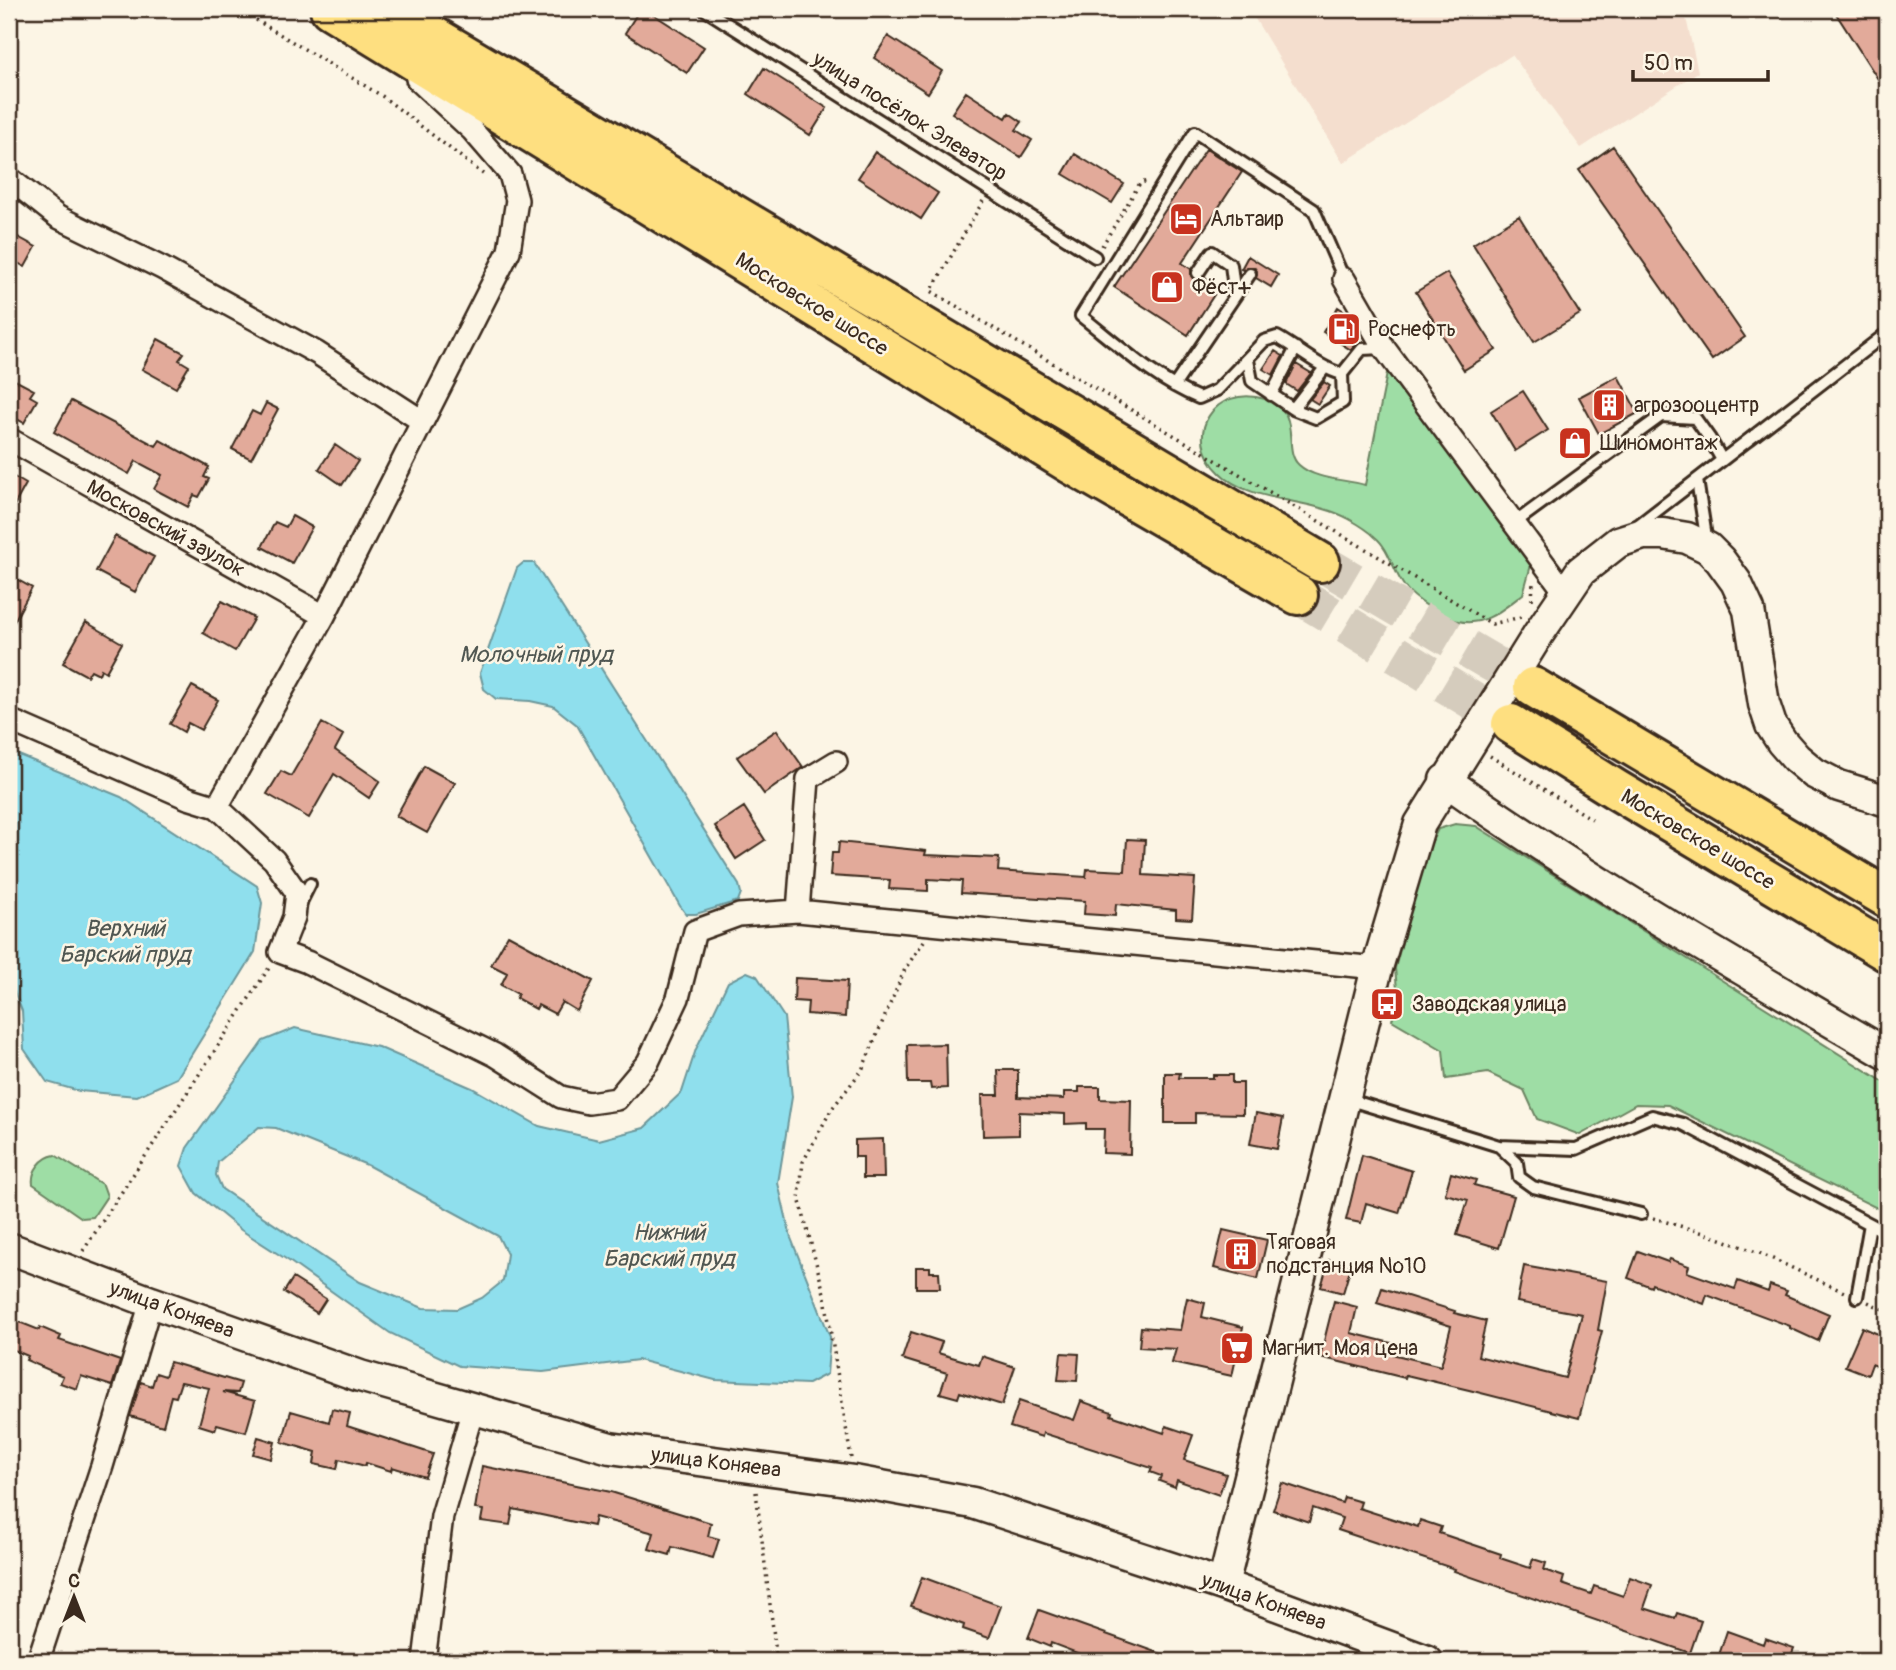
<svg xmlns="http://www.w3.org/2000/svg" width="1896" height="1670" font-family="Pangolin,sans-serif">
<rect width="100%" height="100%" fill="#fcf5e5"/>
<filter id="ink" filterUnits="userSpaceOnUse"><feTurbulence type="fractalNoise" baseFrequency=".0143" numOctaves="2"/><feDisplacementMap in="SourceGraphic" scale="14" xChannelSelector="R" yChannelSelector="G"/><feConvolveMatrix kernelMatrix="1 2 1 2 8 2 1 2 1" color-interpolation-filters="sRGB"/></filter>
<g filter="url(#ink)">
<path fill="#f4dece" d="M1249,9H1684L1698,72L1581,148L1512,55L1343,163Z"/>
<path fill="#9edda5" stroke="#6c8462" stroke-width="2" d="M1389,363L1531,565L1523,594C1503,609 1485,627 1458,621C1443,618 1414,599 1405,587C1393,572 1390,549 1375,537C1368,530 1358,524 1349,519C1312,498 1249,503 1220,473C1181,435 1214,384 1265,399C1304,411 1281,449 1299,465C1315,480 1345,479 1365,485Z
M1455,824L1476,826L1887,1084V1213L1668,1105L1636,1104L1580,1135L1537,1119L1524,1090L1488,1073L1446,1079L1443,1050L1392,1020L1398,1000L1395,968L1426,853L1438,829Z
M55,1155L103,1185L107,1196L93,1217L82,1218L33,1184C31,1171 42,1157 55,1155Z"/>
<path fill="#8fdfed" stroke="#6d979a" stroke-width="2" fill-rule="evenodd" d="M523,563H534L739,885L741,893L738,901L696,914H686L680,906L577,725L553,706L530,701L496,699L484,689L480,673L517,568Z
M9,751L121,797L257,886L262,903L255,952L177,1078L137,1096L79,1091L47,1082L24,1049L22,1011L9,979Z
M747,972L757,976L784,1017L792,1097L778,1183L791,1238L830,1337L827,1374L808,1384L715,1380L638,1360L543,1372L459,1366L390,1333L289,1261L241,1230L196,1193L181,1166L187,1148L263,1041L295,1028L378,1047L472,1088L539,1126L599,1140L644,1128L682,1092L696,1049L728,982ZM259,1127L276,1128L367,1165L498,1236L507,1254L503,1281L482,1298L457,1309L423,1308L360,1282L222,1189L216,1175L218,1162Z"/>
<path fill="#e2aa9a" stroke="#3b2a1e" stroke-width="2" d="M640,9H645L704,47L687,73L625,33Z
M1833,9H1887V93Z
M888,36L942,71L928,93L874,58Z
M764,68L827,108L810,135L748,94Z
M966,92L1006,118L1009,113L1022,122L1016,130L1032,140L1021,157L952,113Z
M1613,146L1745,337L1712,360L1579,170Z
M1206,149L1242,172L1182,263L1191,269V276L1194,280H1201L1205,277L1219,287L1188,335L1114,287Z
M875,152L938,193L921,219L858,178Z
M1075,154L1124,184L1112,203L1063,174Z
M1519,216L1580,314L1534,342L1473,244Z
M9,232L36,247L25,267L9,258Z
M1248,256L1278,275L1271,287L1256,278L1257,271L1254,267H1247L1243,270L1241,269Z
M1447,273L1496,350L1464,370L1416,292Z
M1338,307L1349,314L1361,334L1351,350L1323,332Z
M158,339L184,353L179,360L189,366L176,388L142,369Z
M1275,351L1283,356L1273,375L1263,369Z
M1296,364L1311,373L1297,391L1286,384Z
M1618,376L1638,413L1599,434L1579,397Z
M9,377L34,390L30,396L37,400L24,423L9,415Z
M1324,382L1330,386L1318,404L1310,399Z
M1523,391L1548,430L1515,451L1491,411Z
M71,401L156,446L160,440L209,467L204,477L209,479L199,497L194,495L188,507L154,489L162,475L136,461L129,474L54,432Z
M266,403L278,409L251,459L232,449L252,411L260,415Z
M335,445L358,461L342,485L319,469Z
M9,474L26,484L9,515Z
M292,516L312,527L292,563L262,547L275,522L286,527Z
M115,536L154,557L135,592L96,571Z
M9,575L32,588L9,631Z
M222,601L254,618L235,651L203,633Z
M86,622L122,643L106,672L101,669L99,674L91,670L87,676L63,663Z
M192,686L218,700L201,730L188,723L184,732L170,724Z
M322,723L343,735L335,750L380,781L369,798L334,774L309,818L267,794L281,771L291,776Z
M777,730L803,767L764,794L737,757Z
M424,766L455,783L427,833L396,816Z
M744,807L765,840L736,859L715,826Z
M1127,839L1145,840L1143,875L1195,878L1192,919L1176,918V910L1116,904L1115,916L1084,914L1085,901L961,893L962,881L928,879V891L889,889L890,880L830,876L832,853H838L839,842L926,851L925,855L999,858L998,871L1086,877L1087,869L1125,871Z
M508,935L593,981L577,1011L562,1002L555,1014L538,1005L536,1009L516,998L518,994L501,985L507,973L491,965Z
M795,978L847,981L845,1017L807,1014L808,1002L794,1001Z
M946,1044L947,1088L931,1089L930,1083H908L907,1045Z
M998,1070H1018V1097L1064,1099V1092H1079V1087H1100V1099L1131,1100L1130,1154L1103,1153L1104,1129H1086V1123L1065,1124V1114L1019,1112V1135L983,1136L982,1095H999Z
M1165,1073H1180L1179,1078H1213V1075H1232V1083H1243V1114L1195,1113V1123H1165Z
M1256,1113L1283,1118L1277,1149L1250,1144Z
M883,1139L884,1178H863V1157H855V1140Z
M1362,1155L1412,1171L1399,1213L1366,1203L1361,1223L1346,1220Z
M1451,1173L1476,1180L1474,1185L1514,1196L1499,1248L1457,1235L1468,1200L1445,1194Z
M1223,1230L1267,1240L1258,1279L1214,1268Z
M1638,1251L1668,1262L1670,1259L1689,1266L1687,1272L1735,1289L1738,1281L1768,1292L1770,1285L1787,1291L1785,1295L1829,1314L1818,1341L1790,1328V1326L1707,1295L1704,1304L1652,1284L1651,1287L1628,1278Z
M1329,1260L1351,1266L1343,1293L1321,1287Z
M1524,1266L1607,1281L1598,1330L1602,1331L1579,1418L1469,1390L1406,1375L1405,1378L1320,1357L1334,1301L1357,1307L1351,1333L1395,1344L1392,1354L1441,1366L1451,1326L1377,1303L1382,1288L1455,1311L1454,1313L1486,1321L1478,1356L1565,1378L1582,1314L1517,1302Z
M916,1267H930V1272H939L940,1288H916Z
M293,1278L326,1299L317,1313L284,1292Z
M1187,1298L1205,1303L1202,1317L1243,1327L1232,1376L1172,1363L1176,1349L1139,1347L1141,1327L1180,1330Z
M9,1318L39,1330L40,1327L61,1336L59,1340L120,1361L112,1386L81,1376L77,1389L60,1383L63,1376L26,1360L28,1356L9,1348Z
M1862,1327L1887,1338V1353L1881,1368L1872,1364L1868,1375L1845,1366Z
M911,1332L942,1342L938,1353L979,1365L982,1356L1015,1367L1002,1405L960,1392L958,1398L940,1393L947,1373L902,1359Z
M1061,1353L1079,1354L1077,1381L1058,1380Z
M170,1362L241,1383L238,1393L223,1392L255,1401L246,1432L217,1424L215,1430L199,1425L209,1388L181,1382L176,1397L171,1396L163,1426L130,1416L141,1382L152,1386L156,1373L165,1376Z
M1019,1401L1074,1420L1081,1401L1112,1412L1111,1415L1164,1433L1166,1426L1193,1435L1184,1460L1226,1474L1219,1495L1177,1480L1175,1487L1159,1481L1161,1476L1150,1472L1152,1468L1043,1433L1042,1437L1010,1427Z
M332,1409L350,1413L347,1426L433,1454L425,1477L392,1467L391,1471L366,1463L365,1466L339,1459L337,1469L314,1464L316,1452L282,1442L291,1411L329,1422Z
M258,1437L275,1442L271,1459L253,1454Z
M482,1466L611,1492L711,1523L708,1536L719,1539L713,1558L672,1547L670,1555L649,1549L654,1533L595,1517L593,1526L513,1509L510,1525L481,1521L483,1510L475,1509Z
M1282,1483L1342,1503L1344,1497L1361,1502L1359,1508L1418,1527L1420,1520L1441,1527L1439,1533L1501,1554L1500,1558L1530,1568L1533,1559L1546,1563L1544,1570L1564,1577L1562,1584L1591,1594L1594,1586L1623,1596L1630,1577L1652,1585L1644,1608L1675,1618L1677,1613L1701,1621L1690,1653L1454,1571L1455,1569L1338,1530L1342,1518L1313,1508L1309,1522L1273,1510Z
M922,1577L1001,1606L989,1638L963,1629L964,1625L911,1606Z
M1039,1610L1176,1659L1175,1661H1098L1051,1643L1050,1647L1028,1638Z
M1727,1631L1763,1644L1765,1638L1794,1648L1789,1661H1770L1752,1655L1750,1661H1717Z"/>
<g fill="none" stroke-linecap="round" stroke-linejoin="round">
<path stroke="#d5ccbd" stroke-width="38" stroke-dasharray="38 19" stroke-linecap="butt" d="M1320,562L1533,687
M1298,595L1511,724"/>
<g stroke="#3b2a1e" stroke-width="16">
<path id="lane" d="M704,9L1095,257
M1198,273L1212,252L1231,265L1235,296
M1248,360L1252,381L1293,409L1316,418L1343,402L1342,374L1362,349L1384,348
M1342,374C1318,367 1299,349 1277,337L1264,341L1217,390L1199,398C1155,380 1118,345 1081,316L1195,132L1314,210L1344,279
M1174,386L1250,274
M1271,395L1296,348
M1293,409L1324,369
M1697,480L1707,543
M1513,524L1661,416L1695,418L1710,439L1722,460
M1637,526L1887,333
M301,902L310,884
M1347,1099L1499,1146L1576,1149L1652,1116L1683,1124L1887,1233
M1499,1146L1517,1163L1519,1177L1533,1187L1641,1214
M1857,1297L1870,1224"/>
</g>
<g stroke="#3b2a1e" stroke-width="26">
<path id="street" d="M417,79L472,130L510,174L517,200L509,251L324,616L217,807L274,860L297,893L294,917L280,952L307,962L495,1055L561,1097L589,1103L617,1099L648,1062L678,998L695,931L739,915L798,911L1377,968
M9,178L58,217L162,268L317,353L422,421
M1344,279L1384,348L1565,592
M9,439L324,616
M9,720L188,798L217,807
M798,911L808,779L836,762
M38,1661L102,1466L151,1302
M424,1661L442,1516L473,1409"/>
</g>
<g stroke="#3b2a1e" stroke-width="35">
<path id="secondary" d="M1445,780C1587,881 1738,967 1887,1054
M9,1248L151,1302L360,1376L610,1448L854,1481L973,1503L1223,1585L1427,1661
M1223,1585L1377,968L1420,824L1539,633L1581,571L1618,542L1643,534H1663L1687,538L1708,548L1720,560L1736,582L1749,610L1764,704L1771,725L1782,742L1796,758L1814,773L1839,786L1887,801"/>
</g>
<g stroke="#3b2a1e" stroke-width="44">
<path id="highway" d="M330,9L1071,464L1298,595
M388,9L1320,562
M1533,687L1887,898
M1511,724L1615,789L1887,952"/>
</g>
<path stroke="#3b2a1e" stroke-width="3.5" stroke-dasharray="2 5" stroke-linecap="butt" d="M190,9L200,15L203,9
M238,9L382,96L483,174
M983,201L931,291L1492,624L1521,617
M1102,246L1140,183L1149,181
M1532,600L1533,583
M1490,756L1592,819
M1653,1218L1707,1234L1762,1254L1844,1292
M83,1251L269,968
M1868,1302L1887,1311
M851,1458L825,1297L799,1198L803,1162L831,1110L862,1070L905,969L924,941
M756,1492L777,1661"/>
<use href="#lane" stroke="#fcf5e5" stroke-width="10"/>
<use href="#street" stroke="#fcf5e5" stroke-width="21"/>
<use href="#secondary" stroke="#fcf5e5" stroke-width="30"/>
<use href="#highway" stroke="#fedf80" stroke-width="38"/>
</g>
</g>
<defs>
<g id="hotel-square" transform="scale(1.75)"><rect x="-9" y="-9" width="18" height="18" rx="4" fill="#c8321e" stroke="#fcf5e5"/><path d="M-6-4.5h1.5V1H6V5H4.5V3h-9V5H-6ZM-4 0a1.8 1.8 0 1 1 3.6 0ZM.5 0V-2.5h3Q6-2.5 6 0Z" fill="#fff"/></g>
<g id="shop-square" transform="scale(1.75)"><rect x="-9" y="-9" width="18" height="18" rx="4" fill="#c8321e" stroke="#fcf5e5"/><path d="M-5-2.5h2.3a2.7 3.5 0 0 1 5.4 0H5L5.5 6h-11ZM-1.5-2.5h3a1.5 2.3 0 0 0-3 0Z" fill="#fff"/></g>
<g id="fuel-square" transform="scale(1.75)"><rect x="-9" y="-9" width="18" height="18" rx="4" fill="#c8321e" stroke="#fcf5e5"/><path d="M-5.5-6h7V0h2V4h1.3V-2.5L3-4.5l.8-.8L6-3V5H2.5V1h-1V6h-7ZM-4.2-4.7v3.2H.2V-4.7Z" fill="#fff"/></g>
<g id="building-square" transform="scale(1.75)"><rect x="-9" y="-9" width="18" height="18" rx="4" fill="#c8321e" stroke="#fcf5e5"/><path d="M-4-6H4V6H1V3H-1V6H-4ZM-2.5-4.3h1.7v1.8h-1.7ZM.8-4.3h1.7v1.8H.8ZM-2.5-1h1.7V.8h-1.7ZM.8-1h1.7V.8H.8Z" fill="#fff"/></g>
<g id="bus-square" transform="scale(1.75)"><rect x="-9" y="-9" width="18" height="18" rx="4" fill="#c8321e" stroke="#fcf5e5"/><path d="M-5-6H5V4H4V6H2V4H-2V6H-4V4H-5ZM-3.5-4V0h7V-4ZM-3.5 1.2v1.5H-2V1.2ZM2 1.2v1.5H3.5V1.2Z" fill="#fff"/></g>
<g id="supermarket-square" transform="scale(1.75)"><rect x="-9" y="-9" width="18" height="18" rx="4" fill="#c8321e" stroke="#fcf5e5"/><path d="M-6-5.5h2.5l.6 2H6L4.5 2H-2.5L-4.4-4H-6ZM-1.5 3.2a1.3 1.3 0 1 0 .1 0ZM3 3.2a1.3 1.3 0 1 0 .1 0Z" fill="#fff"/></g>
</defs>
<g fill-rule="evenodd">
<use href="#hotel-square" x="1186" y="219"/>
<use href="#shop-square" x="1167" y="287"/>
<use href="#fuel-square" x="1344" y="329"/>
<use href="#building-square" x="1609" y="405"/>
<use href="#shop-square" x="1575" y="443"/>
<use href="#bus-square" x="1387" y="1004"/>
<use href="#building-square" x="1241" y="1254"/>
<use href="#supermarket-square" x="1237" y="1348"/>
</g>
<g text-anchor="middle" stroke-width="5" stroke-linejoin="round" paint-order="stroke">
<g font-size="21" fill="#3b2a1e" stroke="#fcf5e5">
<text transform="translate(910 116) rotate(32)" y="7">улица посёлок Элеватор</text>
<text transform="translate(812 304) rotate(32)" y="7">Московское шоссе</text>
<text transform="translate(166 528) rotate(29)" y="7">Московский заулок</text>
<text transform="translate(1698 839) rotate(31)" y="7">Московское шоссе</text>
<text transform="translate(172 1309) rotate(20)" y="7">улица Коняева</text>
<text transform="translate(716 1462) rotate(7)" y="7">улица Коняева</text>
<text transform="translate(1264 1601) rotate(20)" y="7">улица Коняева</text>
</g>
<g font-size="21" fill="#3b2a1e" stroke="#fcf5e5" text-anchor="start">
<text x="1210" y="226">Альтаир</text>
<text x="1192" y="294">Фёст+</text>
<text x="1368" y="336">Роснефть</text>
<text x="1634" y="412">агрозооцентр</text>
<text x="1600" y="450">Шиномонтаж</text>
<text x="1412" y="1011">Заводская улица</text>
<text x="1266" y="1249">Тяговая<tspan x="1266" dy="24">подстанция №10</tspan></text>
<text x="1262" y="1355">Магнит. Моя цена</text>
</g>
<g font-size="23" font-style="italic" fill="#505752" stroke="#fcf5e5">
<text x="536" y="662">Молочный пруд</text>
<text x="125" y="936">Верхний<tspan x="125" dy="26">Барский пруд</tspan></text>
<text x="669" y="1240">Нижний<tspan x="669" dy="26">Барский пруд</tspan></text>
</g>
</g>
<rect width="1896" height="1670" fill="none" stroke="#fcf5e5" stroke-width="35"/>
<rect x="18" y="18" width="1861" height="1635" fill="none" stroke="#3b2a1e" stroke-width="2.5" filter="url(#ink)"/>
<g transform="translate(74 1597)" stroke="#fcf5e5" stroke-width="5" paint-order="stroke">
<path d="M0-5L12 26L0 18L-12 26Z" fill="#3b2a1e"/>
<text y="-10" font-size="19" font-weight="bold" text-anchor="middle" fill="#3b2a1e">С</text>
</g>
<path d="M1633 70v10h135v-10" fill="none" stroke="#3b2a1e" stroke-width="3.5"/>
<text x="1644" y="70" font-size="21" fill="#3b2a1e" stroke="#fcf5e5" stroke-width="5" paint-order="stroke">50 m</text>
</svg>
